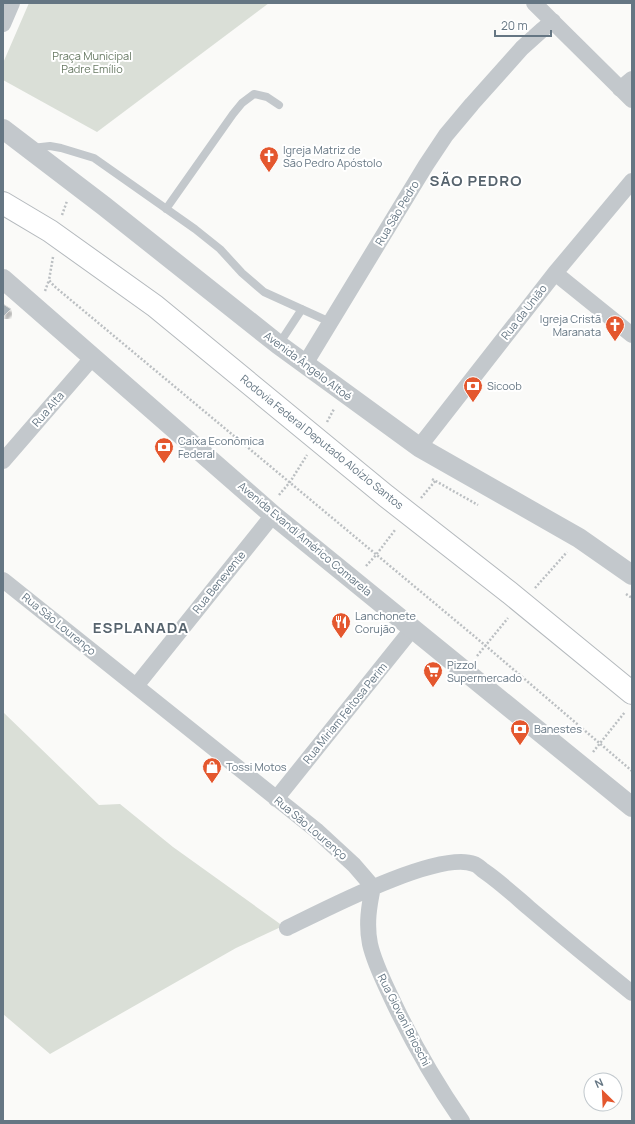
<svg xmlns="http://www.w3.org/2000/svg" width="635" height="1124" font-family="Manrope,sans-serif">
<defs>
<filter id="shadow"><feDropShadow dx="2.5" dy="4.5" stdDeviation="1" flood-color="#0004"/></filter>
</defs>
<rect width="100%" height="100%" fill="#fafaf8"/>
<path fill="#dadfd7" d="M29,3H269L97,132L3,80V63Z
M3,712L99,805L120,804L173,847L283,926L236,948L50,1054L3,1014Z"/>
<path fill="#aab3b9" stroke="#dcdcda" filter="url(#shadow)" d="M3,304L11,309L3,317Z"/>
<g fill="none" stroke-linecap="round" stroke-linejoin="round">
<g stroke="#b4b9bd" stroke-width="24">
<path id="trunk" d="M3,203L50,231L155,306L386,496L510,593L632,693"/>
</g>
<path stroke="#bbbfc2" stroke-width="2.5" stroke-dasharray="2 2" stroke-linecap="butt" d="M62,215L67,201
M53,257L49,280L54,286L486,646L632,771
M45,291L49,280
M327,422L334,409
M432,479L478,505
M279,495L290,482L307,455
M421,498L436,480
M366,566L376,555L395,530
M535,588L567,552
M626,594L632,598
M477,656L508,618
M593,752L625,712"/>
<path stroke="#c3c8cc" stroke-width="8" d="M32,148L50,146L61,148L94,158L195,229L220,249L242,273L264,292L330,322
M166,209L233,114L242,103L254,94L267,97L279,105
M279,344L302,309"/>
<path stroke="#c3c8cc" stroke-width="16" d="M534,3L632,100
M3,24L12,3
M620,89L632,79
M555,273L632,335
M305,364L426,165L446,135L472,104L522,48L542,30L553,21
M419,447L555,273L632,181
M3,461L93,357
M3,580L316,830L354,865L373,887
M136,686L273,515
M276,799L413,628
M373,887C369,906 366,924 370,944C374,962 383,980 391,997C411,1040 435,1082 462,1121
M287,928C322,911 438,850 474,864C478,865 481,869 484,871C500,882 514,895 529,908C563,937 597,965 632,993"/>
<path stroke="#c3c8cc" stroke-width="20" d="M3,129L104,206L279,345L419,447L579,538L632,575
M3,279L273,515L632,807"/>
<use href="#trunk" stroke="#fff" stroke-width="22"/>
</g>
<defs>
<g id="church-pin" transform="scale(1)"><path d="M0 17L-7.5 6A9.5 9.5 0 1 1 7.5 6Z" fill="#e4572e" stroke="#fff"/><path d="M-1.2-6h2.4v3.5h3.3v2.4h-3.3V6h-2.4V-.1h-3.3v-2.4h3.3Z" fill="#fff"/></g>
<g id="bank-pin" transform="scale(1)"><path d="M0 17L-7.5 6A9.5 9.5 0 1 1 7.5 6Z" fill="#e4572e" stroke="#fff"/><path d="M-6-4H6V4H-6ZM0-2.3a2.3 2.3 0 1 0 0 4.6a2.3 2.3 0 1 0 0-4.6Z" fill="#fff"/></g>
<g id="restaurant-pin" transform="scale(1)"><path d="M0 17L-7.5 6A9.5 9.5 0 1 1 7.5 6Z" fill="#e4572e" stroke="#fff"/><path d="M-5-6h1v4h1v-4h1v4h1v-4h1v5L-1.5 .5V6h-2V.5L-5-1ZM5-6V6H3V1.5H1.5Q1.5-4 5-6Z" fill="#fff"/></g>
<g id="supermarket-pin" transform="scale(1)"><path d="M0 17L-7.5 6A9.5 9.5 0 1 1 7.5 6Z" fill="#e4572e" stroke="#fff"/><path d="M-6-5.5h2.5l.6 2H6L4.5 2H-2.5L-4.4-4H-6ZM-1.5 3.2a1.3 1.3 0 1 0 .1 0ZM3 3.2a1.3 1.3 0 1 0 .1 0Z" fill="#fff"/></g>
<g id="shop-pin" transform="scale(1)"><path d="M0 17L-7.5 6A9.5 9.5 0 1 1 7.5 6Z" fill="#e4572e" stroke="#fff"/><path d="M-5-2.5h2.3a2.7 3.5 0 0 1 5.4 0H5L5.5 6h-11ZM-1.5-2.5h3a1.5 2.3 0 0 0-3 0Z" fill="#fff"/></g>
</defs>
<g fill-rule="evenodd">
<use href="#church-pin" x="269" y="156"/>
<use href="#church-pin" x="615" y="325"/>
<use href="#bank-pin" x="473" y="386"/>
<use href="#bank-pin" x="164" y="447"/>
<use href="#restaurant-pin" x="341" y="622"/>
<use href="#supermarket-pin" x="433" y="671"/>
<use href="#bank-pin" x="520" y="729"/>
<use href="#shop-pin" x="212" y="767"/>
</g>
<g text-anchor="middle" stroke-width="4" stroke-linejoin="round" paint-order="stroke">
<g font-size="11" fill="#687a64" stroke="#fff">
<text x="92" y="60">Praça Municipal<tspan x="92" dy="13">Padre Emílio</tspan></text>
</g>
<g font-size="11" fill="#657683" stroke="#fff" text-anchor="start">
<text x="283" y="154">Igreja Matriz de<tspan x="283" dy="13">São Pedro Apóstolo</tspan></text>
<text x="601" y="323" text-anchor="end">Igreja Cristã<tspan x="601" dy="13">Maranata</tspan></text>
<text x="487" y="390">Sicoob</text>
<text x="178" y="445">Caixa Econômica<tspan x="178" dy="13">Federal</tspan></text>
<text x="355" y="620">Lanchonete<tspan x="355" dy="13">Corujão</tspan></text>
<text x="447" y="669">Pizzol<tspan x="447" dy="13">Supermercado</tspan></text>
<text x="534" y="733">Banestes</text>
<text x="226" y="771">Tossi Motos</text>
</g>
<g font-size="11" fill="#657683" stroke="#fff">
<text transform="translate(397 213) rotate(-59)" y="4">Rua São Pedro</text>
<text transform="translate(524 312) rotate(-52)" y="4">Rua da União</text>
<text transform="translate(308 366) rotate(37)" y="4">Avenida Ângelo Altoé</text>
<text transform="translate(48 409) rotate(-49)" y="4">Rua Alta</text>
<text transform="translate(322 442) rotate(39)" y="4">Rodovia Federal Deputado Aloízio Santos</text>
<text transform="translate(305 539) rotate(40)" y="4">Avenida Evandi Américo Comarela</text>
<text transform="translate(219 582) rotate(-51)" y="4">Rua Benevente</text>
<text transform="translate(59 624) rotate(39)" y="4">Rua São Lourenço</text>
<text transform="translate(345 713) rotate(-51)" y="4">Rua Miriam Feitosa Perim</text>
<text transform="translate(311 828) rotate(40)" y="4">Rua São Lourenço</text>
<text transform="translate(404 1020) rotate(63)" y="4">Rua Giovani Brioschi</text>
</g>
<g font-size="15" font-weight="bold" letter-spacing="1" fill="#57646e" stroke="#fff">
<text x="476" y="186">SÃO PEDRO</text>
<text x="141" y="633">ESPLANADA</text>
</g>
</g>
<rect width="635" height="1124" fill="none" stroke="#657683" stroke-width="8"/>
<g transform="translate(603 1092) rotate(336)"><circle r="19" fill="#ffffff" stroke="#c1c8cd"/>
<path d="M0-3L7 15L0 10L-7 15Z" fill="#e4572e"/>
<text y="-6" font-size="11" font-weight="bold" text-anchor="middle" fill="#657683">N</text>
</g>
<path d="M495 30v6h56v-6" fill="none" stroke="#657683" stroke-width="2"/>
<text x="501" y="30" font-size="12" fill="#657683" stroke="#ffffff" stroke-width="3" paint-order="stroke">20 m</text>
</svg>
